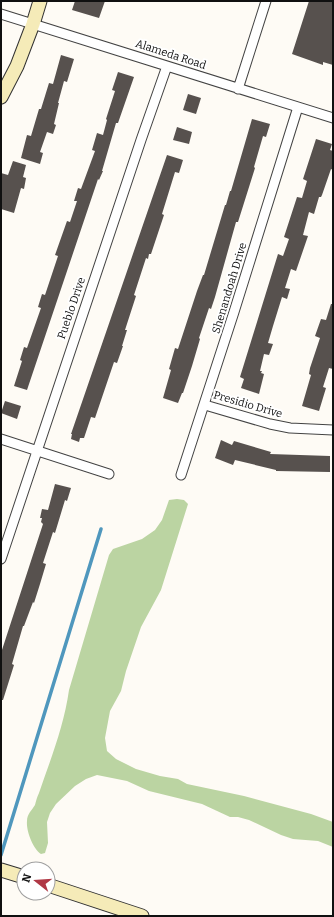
<svg xmlns="http://www.w3.org/2000/svg" width="334" height="917" font-family="Bitter,serif">
<rect width="100%" height="100%" fill="#fefbf5"/>
<path fill="#bbd4a2" d="M177,499L184,500L188,504L161,590L141,627L126,671L121,691L110,711L105,738L107,751L116,759L136,769L160,776L178,779L187,784L244,796L311,814L333,822V847L318,841L293,839L281,835L249,820L238,817H230L202,804L149,791L127,781L97,775L86,779L75,786L56,804L50,813L47,822L48,843L45,853L41,854C33,849 26,831 27,821C27,814 32,810 35,805C36,801 37,797 39,793C51,758 64,726 69,690L109,555L113,549L142,539L155,530L162,520L169,500Z"/>
<g fill="none" stroke-linecap="round" stroke-linejoin="round">
<path stroke="#4f97bd" stroke-width="3.5" d="M1,855L101,529"/>
</g>
<path fill="#57514e" d="M75,1H105L99,18L72,10Z
M309,1H333V65L323,62V65L292,54Z
M61,55L74,59L67,82L64,81L58,103H59L54,124L56,125L53,134L47,132L40,152L43,153L40,164L21,158L27,135L31,136L39,109H41L49,83L53,84Z
M118,72L134,77L118,123H116L102,171H103L99,180L98,179L27,390L14,386L22,361L20,360L24,347L27,348L41,308L38,307L42,294L45,295L58,256L55,255L67,221L70,222L77,201H74L78,188L81,189L95,151L92,150L97,133L103,135L107,120L106,119L115,91L112,90Z
M188,94L201,98L196,114L183,110Z
M252,119L270,124L266,137L263,136L254,167L255,168L238,222H236L215,297L211,309L209,308L199,338L200,339L192,366L183,393H182L178,403L163,398L171,370L169,369L175,348L178,349L197,291L203,275H204L225,205H226L230,191H231Z
M177,127L192,132L189,144L173,140Z
M316,139L332,144L330,150L333,151V170L331,169L322,195L321,197H319L314,214L309,212L303,235L308,236L296,271L291,269L285,288L290,289L287,299L282,297L273,326L268,343L273,344L269,355L264,354L260,371H262L261,373L264,374L259,394L241,388L244,379L240,377L278,254L283,256L289,239L284,237L297,197L302,198L307,181L303,179Z
M167,155L183,160L179,173L175,172L162,214L164,215L151,254H149L148,259L146,258L134,295L136,296L125,330H127L122,346H123L117,363L114,362L95,418L91,417L84,438H80L79,442L71,439L72,434H71Z
M13,161L26,165L23,177L26,178L24,189L21,188L14,213L1,209V173L8,175Z
M331,304H333V369L329,368L323,387L326,388L319,411L302,406L311,375L309,374L310,368L320,338L315,336L321,319L326,320Z
M5,401L21,406L17,419L1,413Z
M221,440L232,445L234,441L271,452L270,454L330,456V472L276,471V470L235,460L233,465L215,458Z
M55,484L71,488L67,501L65,500L55,533L53,532L43,563L46,564L40,584L34,603L33,602L24,626H23L12,664L14,665L3,700H1V653L43,524L41,522L42,518H40L42,509L48,510Z"/>
<g fill="none" stroke-linecap="round" stroke-linejoin="round">
<g stroke="#434343" stroke-width="11">
<path id="street" d="M1,14L333,118
M238,89L266,1
M205,405L270,424L290,428L333,430
M1,439L109,474
M181,475L234,312L298,107
M1,559L141,140L167,66"/>
</g>
<g stroke="#323232" stroke-width="15">
<path id="secondary" d="M1,97L17,66L33,24L40,1
M1,870L24,877
M48,885L142,916"/>
</g>
<use href="#street" stroke="#fff" stroke-width="9"/>
<use href="#secondary" stroke="#f5ebb8" stroke-width="13"/>
</g>
<g text-anchor="middle" stroke-width="4" stroke-linejoin="round" paint-order="stroke">
<g font-size="11" fill="#101010" stroke="#fff">
<text transform="translate(171 54) rotate(18)" y="4">Alameda Road</text>
<text transform="translate(229 288) rotate(-73)" y="4">Shenandoah Drive</text>
<text transform="translate(71 308) rotate(-71)" y="4">Pueblo Drive</text>
<text transform="translate(248 404) rotate(16)" y="4">Presidio Drive</text>
</g>
</g>
<rect width="334" height="917" fill="none" stroke="#101010" stroke-width="4"/>
<g transform="translate(36 881) rotate(287)"><circle r="19" fill="#ffffff" stroke="#9f9f9f"/>
<path d="M0-3L7 15L0 10L-7 15Z" fill="#b03845"/>
<text y="-6" font-size="11" font-weight="bold" text-anchor="middle" fill="#101010">N</text>
</g>
</svg>
